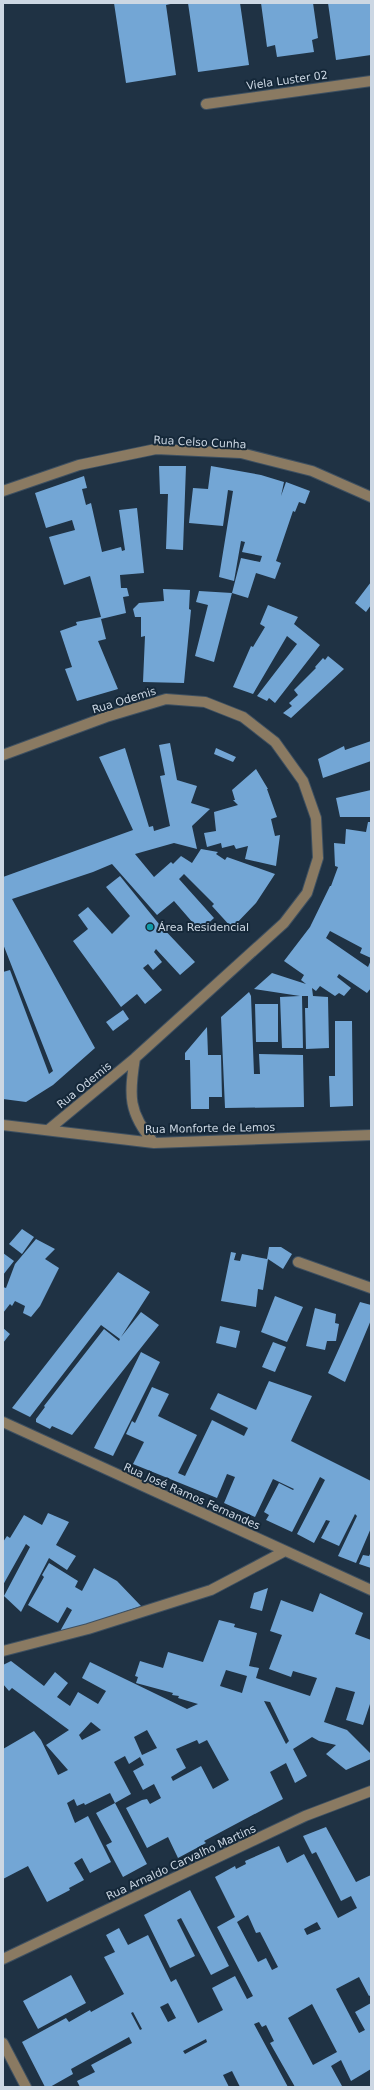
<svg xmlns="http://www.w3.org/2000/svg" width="374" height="2090" font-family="'DejaVu Sans',sans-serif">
<rect width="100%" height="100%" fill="#1f3244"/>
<path fill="#73a6d5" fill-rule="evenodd" d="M114,3H175L166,5L176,75L126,83Z
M188,3H240L249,65L198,72Z
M261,3H313L318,38L312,40L314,52L277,57L275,45L267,47Z
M328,3H371V55L336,60Z
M159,466H186L183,550L166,549L168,494H160Z
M211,466L261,475L284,482L281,496L286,482L310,491L305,504L299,502L295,512L293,511L276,561L281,563L275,579L256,573L248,598L232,593L214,662L195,656L208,605L196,602L199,591L232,593L241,558L260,562L262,556L242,552L245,542L241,541L234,581L219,577L233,491L228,490L223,526L189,523L193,488L208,489Z
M84,476L87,488L82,489L86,505L91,503L102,552L121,547L122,551L125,550L119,510L137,508L144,573L120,575L121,588H127L129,596L123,597L126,613L101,619L106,639L98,641L118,689L77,701L65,669L72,667L60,631L77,625L76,622L101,617L90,576L64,585L49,537L75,530L72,520L46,528L35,493Z
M371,582V605L366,612L355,603Z
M163,589L190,590L189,609L191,610L184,683L143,682L145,636L141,637V617H135L133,609L139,603L164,601Z
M268,605L298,617L294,624L320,645L275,703L269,698L267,701L257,696L297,644L287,636L253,694L233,687L251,646L253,647L265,627L260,624Z
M328,656L344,669L291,718L283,713L292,706L289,703L298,695L294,690L316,668L315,667L323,658L325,660Z
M371,741V761L323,778L318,759L344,746L345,750Z
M170,743L177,780L197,786L191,803L210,809L192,826L197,849L174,843L135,854L154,877L171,862L173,864L181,856L192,863L201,849L218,852L216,854L225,860L227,857L275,874L256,903L232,928L212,906L214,904L184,874L179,879L214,918L200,931L174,901L157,915L112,864L93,872L12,899L95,1048L53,1085L26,1102L3,1099V972L10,970L49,1074L53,1071L3,944V877L133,830L99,757L125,748L149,827L153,826L154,831L170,826L160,776L165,775L159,745Z
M216,748L236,757L233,762L214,754Z
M256,769L268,789H267L277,817L271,819L275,836L280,835L276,866L245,859L248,846L236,849L234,845L222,848L221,843L207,847L204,833L216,831L214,812L238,805L233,800H235L232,790Z
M371,790V817H340L336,798Z
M368,822H371V958L360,953L362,948L330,931L326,938L368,967L371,960V988L367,993L339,974L337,977L351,988L344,996L339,993L335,996L320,986L316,991L312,988L313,996L328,997L329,1048L306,1049L305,1008H308V996H302L303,1048H282L280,997L300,996L254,989L272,973L306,984L301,980L304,975L284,961L310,927L330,886H331L338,867L335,866L334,843L345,844L346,829L366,832Z
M120,876L159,924L195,962L180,975L156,949L154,952L162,962L153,970L148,964L143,968L162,990L145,1004L137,994L121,1007L73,941L88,929L78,915L88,907L112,934L130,916L106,887Z
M249,992L251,996L254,1074H260L259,1054L303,1055L304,1107L225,1108L221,1017Z
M255,1004H278V1042H256Z
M123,1010L129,1019L113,1031L106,1022Z
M335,1021H352L353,1106L330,1107L329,1076H335Z
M207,1027L208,1055H221L222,1097H209V1109H191L190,1060H185V1053Z
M22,1229L34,1237L22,1254L9,1244Z
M36,1239L55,1249L45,1259L59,1268L40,1306L31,1317L23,1313L25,1306L15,1301L12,1306L10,1304L3,1313V1287L6,1288L15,1264Z
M269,1247H281L292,1254L283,1269L268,1259L263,1290L258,1289L256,1307L221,1301L231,1252L236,1253L234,1260L240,1261L242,1254L267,1259Z
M3,1253L14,1261L3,1275Z
M118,1272L150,1292L121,1337L141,1312L159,1325L72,1435L52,1426L50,1429L36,1422V1419L45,1407L44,1406L104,1329L119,1341L120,1339L101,1325L30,1417L12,1408Z
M275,1296L303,1307L287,1342L261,1332Z
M360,1302L371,1305V1320L345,1382L328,1373Z
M315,1308L336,1314L335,1323L339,1324L336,1341H327L325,1350L306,1346Z
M220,1326L240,1331L236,1348L216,1343Z
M3,1328L10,1334L3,1343Z
M273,1342L286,1347L275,1372L262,1367Z
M141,1352L160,1362L113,1456L94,1448Z
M269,1381L312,1396L291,1441L371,1481V1528L356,1563L338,1556L357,1516L355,1514L339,1546L321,1538L330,1521L326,1520L314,1543L297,1534L325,1480L320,1477L292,1532L266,1520L269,1515L264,1512L279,1483L293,1490L294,1489L273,1479L255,1517L224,1503L235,1477L227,1474L217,1498L133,1464L144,1442L126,1434L132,1421L135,1423L152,1387L169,1394L158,1416L197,1435L178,1473L185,1476L212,1420L244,1436L248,1428L210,1409L218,1393L256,1410Z
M48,1513L69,1522L56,1545L76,1556L67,1570L49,1558L21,1612L4,1596L30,1547L26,1544L3,1585V1542L7,1536L10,1538L24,1515L42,1525Z
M371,1552V1568L359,1564L363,1555L369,1556Z
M49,1563L78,1581L75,1587L82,1591L94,1568L117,1581L141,1606L62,1633H59L72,1610L67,1607L58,1623L28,1605L44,1577L42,1575Z
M268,1588L262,1611L250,1608L254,1593Z
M320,1593L363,1613L355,1634L371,1640V1701L363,1725L346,1720L355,1692L336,1687L324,1722L347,1730L371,1754V1759L346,1770L326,1754L336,1745L319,1741L312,1737L293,1749L307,1776L295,1783L286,1763L270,1772L283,1799L204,1841L206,1843L178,1858L168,1837L147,1848L126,1808L142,1800L147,1799L150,1804L161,1798L154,1784L143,1790L133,1771L144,1765L140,1757L129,1764L125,1756L114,1762L131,1794L115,1803L110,1793L85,1805L84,1803L77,1806L74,1799L67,1803L75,1823L88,1816L111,1862L90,1873L82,1858L74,1863L84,1880L69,1888L70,1890L47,1902L28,1866L3,1879V1749L34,1731L41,1740L58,1775L68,1770L46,1745L69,1730L12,1688L9,1691L3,1684V1665L11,1661L44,1686L55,1672L68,1683L57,1697L70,1706L78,1692L98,1704L106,1691L82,1678L90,1662L187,1709L198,1704L178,1698L179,1696L172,1695L173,1693L136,1683L138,1677L135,1676L140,1661L163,1668L168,1652L203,1662L219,1620L235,1624L234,1627L257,1633L249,1666L259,1668L256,1678L310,1696L317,1678L293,1671L291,1677L269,1669L282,1635L270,1631L281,1600L313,1612ZM226,1670L247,1676L242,1693L220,1686ZM264,1701L270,1702L289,1741L286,1744ZM91,1722L101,1730L82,1740L79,1735ZM147,1730L157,1748L142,1755L134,1737ZM197,1740L199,1744L207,1740L229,1780L213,1789L201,1766L173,1781L171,1777L186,1768L176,1749Z
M115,1803L147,1864L123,1877L106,1845L112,1842L96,1813Z
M326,1827L356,1882L371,1875V1995L369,1996L359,1977L336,1989L359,2033L365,2030L355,2012L371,2003V2069L351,2081L341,2060L331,2066L342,2086L295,2087L270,2043L274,2041L266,2025L262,2027L259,2022L254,2024L288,2087H240L232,2071L223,2075L229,2087H80L77,2081L95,2072L91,2065L132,2043L129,2037L71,2069L73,2074L50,2087H45L22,2042L66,2018L69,2022L90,2010L91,2012L124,1994L104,1957L115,1952L106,1935L119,1928L128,1945L148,1935L171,1982L176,1979L198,2023L223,2010L212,1988L235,1976L247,1999L253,1996L217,1927L235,1917L215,1877L235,1866L236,1869L246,1864L245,1861L279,1846L287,1863L304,1854L338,1918L357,1908L351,1896L341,1901L316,1852L312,1854L303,1836ZM248,1915L256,1933L260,1932L278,1967L272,1970L266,1958L258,1962L237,1922ZM317,1922L321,1929L307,1935L304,1929ZM168,2003L176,2018L168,2022L160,2007ZM312,2004L337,2052L313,2065L288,2018ZM133,2012L142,2029L140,2030L131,2013ZM206,2039L207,2042L185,2054L183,2051Z
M190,1890L229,1966L211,1975L181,1918L177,1920L195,1956L170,1968L144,1915Z
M71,1975L86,2003L38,2029L23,2001Z"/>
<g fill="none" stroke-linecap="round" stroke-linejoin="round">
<g stroke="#3e5061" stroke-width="12">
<path id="minor" d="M206,104L371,81
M3,491L79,465L156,449L241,453L312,471L371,497
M3,755L106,717L166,699L205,702L243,717L275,742L303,781L316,818L318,858L307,893L284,923L135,1058L48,1130
M135,1058C129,1095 128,1113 154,1143
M3,1125L154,1143L371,1135
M298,1262L371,1288
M3,1422L371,1590
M3,1651L88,1629L211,1590L285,1551
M3,1959L305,1816L371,1791
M3,2043L26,2087"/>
</g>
<use href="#minor" stroke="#8a7a62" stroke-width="10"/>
</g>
<circle fill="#0f9aa8" stroke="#152839" stroke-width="1.5" cx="150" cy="927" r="4"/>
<g text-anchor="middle" stroke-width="4" stroke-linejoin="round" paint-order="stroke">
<g font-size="11" fill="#ccd7e3" stroke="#152839">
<text transform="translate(287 80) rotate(-8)" y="4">Viela Luster 02</text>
<text transform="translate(200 442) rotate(3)" y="4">Rua Celso Cunha</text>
<text transform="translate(124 700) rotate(-17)" y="4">Rua Odemis</text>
<text transform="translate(84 1085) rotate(-39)" y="4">Rua Odemis</text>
<text transform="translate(210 1128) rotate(-1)" y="4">Rua Monforte de Lemos</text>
<text transform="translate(192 1496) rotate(24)" y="4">Rua José Ramos Fernandes</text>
<text transform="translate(181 1862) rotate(-25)" y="4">Rua Arnaldo Carvalho Martins</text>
</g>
<g font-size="11" fill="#ccd7e3" stroke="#152839" text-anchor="start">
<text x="158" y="931">Área Residencial</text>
</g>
</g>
<rect width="374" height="2090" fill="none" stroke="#ccd7e3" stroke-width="8"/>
</svg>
